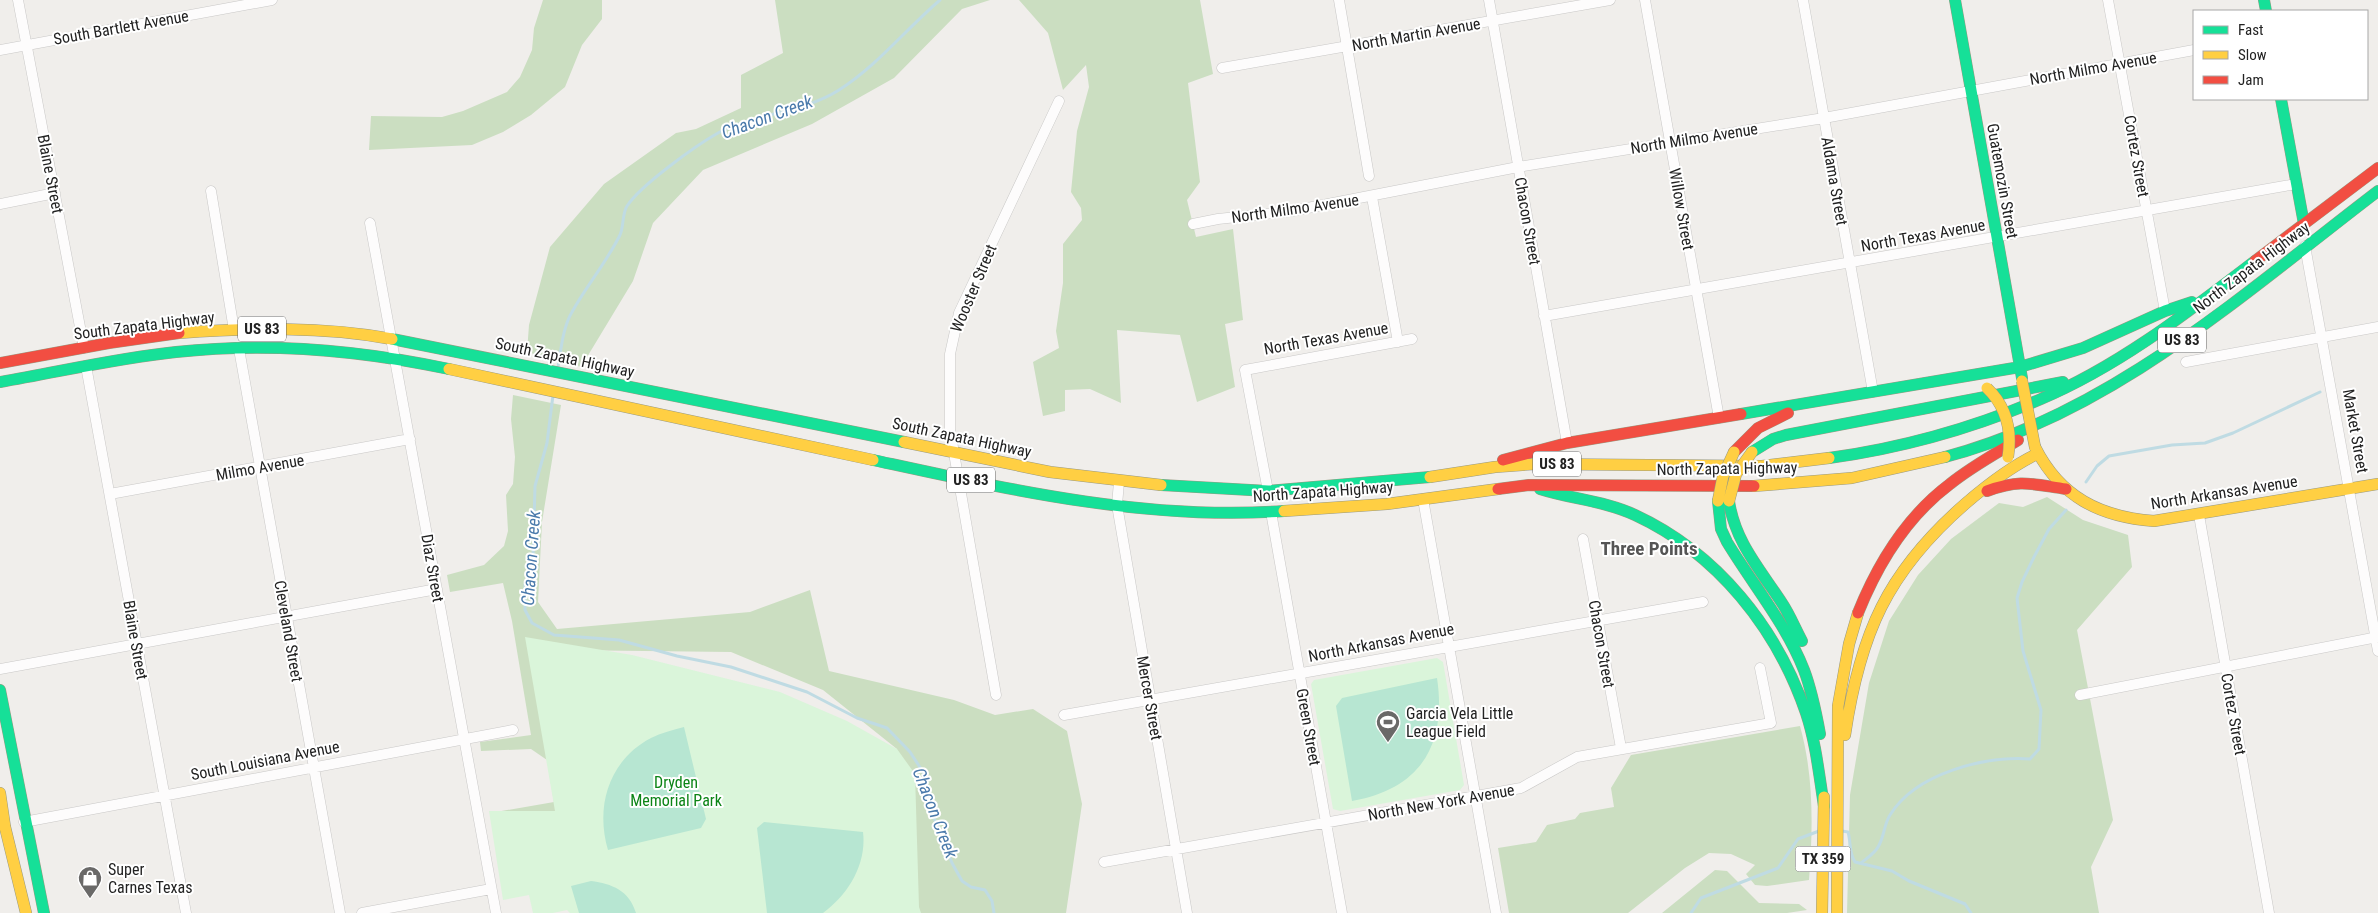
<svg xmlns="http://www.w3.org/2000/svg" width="2378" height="913" font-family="'Roboto Condensed',sans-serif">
<rect width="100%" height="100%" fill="#f0eeeb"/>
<path fill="#cbdec1" d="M543,0H602V19L582,45L565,87L531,115L503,132L472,145L369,150L371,116L442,117L463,111L507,92L520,77L532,50L534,28Z
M775,0H990L962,9L894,78L812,124L703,170L653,223L633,281L581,367L527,352L529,325L550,247L604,184L676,133L696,129L741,108V75L783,53Z
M1019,0H1200L1213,74L1188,83L1200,182L1187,200L1196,237L1233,229L1243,320L1225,324L1235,387L1197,402L1180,335L1117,330L1121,403L1090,389L1065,390V411L1043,416L1033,362L1059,348L1056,331L1063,283V244L1082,220L1081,208L1071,192L1077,131L1089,87L1086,65L1063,90L1048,33Z
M513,395L561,405L542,522L538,602L557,629L750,612L810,590L829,671L954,700L995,715L1033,709L1067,731L1082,804L1066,913H915L897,749L823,690L731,652L557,650L561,812L490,813L554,802L547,760L531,749L481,751L480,742L531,735L512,621L503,583L450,592L447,575L484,565L504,546L508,531L506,495L513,484L515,457L511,419Z
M2047,497L2083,520L2128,535L2132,567L2077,630L2113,820L2091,867L2099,913H1847L1850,795L1869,683L1889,621L1918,575L1951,539L1999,503L2023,507Z
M1800,726C1814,776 1813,829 1809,880L1767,886L1755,885L1746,874L1755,865L1731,854L1709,853L1685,868L1628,913H1509L1498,848L1536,842L1547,825L1575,819L1580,813L1614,807L1611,788L1631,755Z
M1715,870L1727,871L1759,903L1799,904L1807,910L1787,913H1662Z"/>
<path fill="#daf5da" d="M525,637L632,655L780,692L847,721L897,749L915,774L919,907L921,913H570L567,910L553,913H533L529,895L503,900L489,811H555Z
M1437,658L1443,662L1464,785L1460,790L1340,811L1333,809L1311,684L1314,680Z"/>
<path fill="#b7e6d2" d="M1437,678C1447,744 1421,789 1352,801L1336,706L1342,698Z
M684,727L706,819L701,828L608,850C595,806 609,760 651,738C661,733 673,730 684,727Z
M764,822L863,832C867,864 848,895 823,913H767L757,828Z
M591,881C612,884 629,890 636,913H579L571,886Z"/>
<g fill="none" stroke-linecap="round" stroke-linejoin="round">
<path stroke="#bfdbe3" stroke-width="3" d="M558,367C561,349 563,327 572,312C587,285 606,263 620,235C624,226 622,214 627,206C641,185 695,146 718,133C756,113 803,113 839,90C877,66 906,29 940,0
M553,395L547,443L535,486L533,558L525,585V610L532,623L554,635L619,640L677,656L731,667L807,692L857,718L887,728L910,752L923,772L930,808L952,863L962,881L971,887L985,890L992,901L994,913
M2086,482L2097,466L2109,456L2172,445L2205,443L2233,433L2320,392
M1842,831L1848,832C1851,842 1849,854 1855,862L1892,871L1909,881L1965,904L1971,913
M1861,863C1867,858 1875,853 1878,847C1884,838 1884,824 1890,815C1916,773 1984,756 2030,759L2039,749L2041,710L2023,651L2017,598L2022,582L2034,557L2049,529L2066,510
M1691,913L1701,898L1778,868L1798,839L1819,831"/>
<g stroke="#c9c8c7" stroke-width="11">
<path id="street" d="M18,0L84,348
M1339,0L1369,176
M1489,0L1567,443
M1645,0L1719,418
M1803,0L1873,392
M2108,0L2165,311
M0,50L272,0
M1222,68L1610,0
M211,191L234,330
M1372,197L1398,342
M0,204L55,193
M370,223L496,913
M1193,224L1218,219L1292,211L1518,167L1824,118L2194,50
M2305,246L2378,651
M1544,316L2296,184
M239,349L340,913
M2186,362L2378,327
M86,366L186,913
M1119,482L1117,505L1187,913
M1268,491L1245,370L1412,339
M110,494L410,439
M1423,499L1496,913
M1271,512L1342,913
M2199,515L2269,913
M1583,539L1621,748
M0,669L437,589
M996,695L950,430V354L959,313L1059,101
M2080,695L2378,637
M1064,715L1703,602
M24,822L513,730
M1104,862L1521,788L1577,757L1771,723L1760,668
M362,913L491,889"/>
</g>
<g stroke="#999a82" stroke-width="12">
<path id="fast" d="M1955,0L2022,378
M2264,0L2266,11
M2281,99L2304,224
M392,339L904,442
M0,382C59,372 117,358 176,352C267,342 360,350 449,369
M1741,414L2020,367L2083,348L2165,311L2192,302
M1752,452L1773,439L1786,435L2063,382
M1945,457C2112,413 2243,294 2378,191
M1829,458C1902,448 1973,428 2041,399C2119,366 2188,312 2255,261
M873,460C1007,489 1145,521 1284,511
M1161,485L1268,491L1430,477
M1540,489C1571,499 1605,501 1635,515C1717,553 1777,628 1806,713C1816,743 1819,775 1824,806
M1718,501L1721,529L1727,542C1753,585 1786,624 1804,670C1812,691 1816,712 1820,734
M1729,501C1735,542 1760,569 1782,603C1790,615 1795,628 1802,641
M0,690L44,913"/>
</g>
<g stroke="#999a82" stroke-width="12">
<path id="slow" d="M179,333C249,328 323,326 392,339
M449,369L873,460
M904,442L1050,472L1161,485
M2035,447C2060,497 2100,517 2154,521L2378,484
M1430,477L1495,467L1535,464L1762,466L1829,458
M1754,486L1852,478L1945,457
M1284,511L1387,504L1498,489
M1845,735C1860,634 1887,572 1965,504C1987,485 2010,467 2037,454
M0,793L5,827L26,913
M1822,913L1824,797
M1837,913L1838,706L1849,644L1858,613"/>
</g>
<g stroke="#999a82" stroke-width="12">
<path id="jam" d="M2255,261L2378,168
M0,363L109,343L179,333
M1734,452L1758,428L1788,413
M1503,460L1567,443L1741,414
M1498,489L1529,485L1754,486
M1987,491C2021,479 2031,484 2066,489
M1858,613C1878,563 1906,517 1950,484C1971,467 1995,454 2018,440"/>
</g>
<use href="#street" stroke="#fdfcfc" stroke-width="10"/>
<use href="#fast" stroke="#16e098" stroke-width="11"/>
<use href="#slow" stroke="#ffcf43" stroke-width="11"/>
<use href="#jam" stroke="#f24e42" stroke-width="11"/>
<g stroke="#999a82" stroke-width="12" stroke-linecap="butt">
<path id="slow-bridge" d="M2022,381L2035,447
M1987,388C2007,407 2012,431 2008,457
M1718,501L1723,476L1734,452
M1729,501L1736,474L1752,452"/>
</g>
<use href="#slow-bridge" stroke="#ffcf43" stroke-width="11"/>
</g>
<defs>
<g id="stadium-pin" transform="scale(1.25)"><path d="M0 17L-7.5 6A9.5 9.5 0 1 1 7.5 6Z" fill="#6a6968" stroke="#fff"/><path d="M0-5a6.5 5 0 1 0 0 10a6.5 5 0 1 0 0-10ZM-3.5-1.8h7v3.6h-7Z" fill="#fff"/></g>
<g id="shop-pin" transform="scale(1.25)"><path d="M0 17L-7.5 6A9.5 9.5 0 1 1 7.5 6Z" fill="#6a6968" stroke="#fff"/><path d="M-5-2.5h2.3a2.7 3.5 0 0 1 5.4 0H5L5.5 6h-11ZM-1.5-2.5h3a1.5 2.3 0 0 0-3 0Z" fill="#fff"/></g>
</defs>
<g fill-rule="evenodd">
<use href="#stadium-pin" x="1388" y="722"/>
<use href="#shop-pin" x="90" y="878"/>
</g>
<g text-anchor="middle" stroke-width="4" stroke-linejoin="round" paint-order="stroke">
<g fill="#fff" stroke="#646464" stroke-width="1">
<rect x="238" y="316.5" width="48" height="25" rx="4"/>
<rect x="2158" y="327.5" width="48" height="25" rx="4"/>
<rect x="1533" y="451.5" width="48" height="25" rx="4"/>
<rect x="947" y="467.5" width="48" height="25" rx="4"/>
<rect x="1795.5" y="846.5" width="55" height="25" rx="4"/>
</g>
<g font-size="15" font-weight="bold" fill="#222">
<text x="262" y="334">US 83</text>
<text x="2182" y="345">US 83</text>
<text x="1557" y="469">US 83</text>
<text x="971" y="485">US 83</text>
<text x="1823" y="864">TX 359</text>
</g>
<g font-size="16" fill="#222" stroke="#fff">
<text transform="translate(121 27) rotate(-10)" y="6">South Bartlett Avenue</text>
<text transform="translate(1416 34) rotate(-10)" y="6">North Martin Avenue</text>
<text transform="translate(2093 68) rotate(-10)" y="6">North Milmo Avenue</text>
<text transform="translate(1694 138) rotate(-9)" y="6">North Milmo Avenue</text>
<text transform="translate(2137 156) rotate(80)" y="6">Cortez Street</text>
<text transform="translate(51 174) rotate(79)" y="6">Blaine Street</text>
<text transform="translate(1835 181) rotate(80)" y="6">Aldama Street</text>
<text transform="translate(2003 181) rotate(80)" y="6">Guatemozin Street</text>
<text transform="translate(1295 208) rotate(-8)" y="6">North Milmo Avenue</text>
<text transform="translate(1682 209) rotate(80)" y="6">Willow Street</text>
<text transform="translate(1528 221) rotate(80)" y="6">Chacon Street</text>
<text transform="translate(1923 235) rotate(-10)" y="6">North Texas Avenue</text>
<text transform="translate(2251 267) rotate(-37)" y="6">North Zapata Highway</text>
<text transform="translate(973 288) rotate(-67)" y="6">Wooster Street</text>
<text transform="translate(144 325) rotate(-7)" y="6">South Zapata Highway</text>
<text transform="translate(1326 338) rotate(-10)" y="6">North Texas Avenue</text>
<text transform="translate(565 357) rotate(12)" y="6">South Zapata Highway</text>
<text transform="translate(2356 431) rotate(80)" y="6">Market Street</text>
<text transform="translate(962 437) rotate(12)" y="6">South Zapata Highway</text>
<text transform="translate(260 467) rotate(-10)" y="6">Milmo Avenue</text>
<text transform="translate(1727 468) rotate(-1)" y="6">North Zapata Highway</text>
<text transform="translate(1323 491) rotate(-4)" y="6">North Zapata Highway</text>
<text transform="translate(2224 492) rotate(-9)" y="6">North Arkansas Avenue</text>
<text transform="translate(433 568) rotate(80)" y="6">Diaz Street</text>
<text transform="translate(289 631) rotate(80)" y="6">Cleveland Street</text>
<text transform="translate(136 640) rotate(80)" y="6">Blaine Street</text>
<text transform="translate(1381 642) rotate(-11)" y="6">North Arkansas Avenue</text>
<text transform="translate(1602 644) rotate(80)" y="6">Chacon Street</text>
<text transform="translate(1150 698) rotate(80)" y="6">Mercer Street</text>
<text transform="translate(2234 714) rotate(80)" y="6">Cortez Street</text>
<text transform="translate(1309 727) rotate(80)" y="6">Green Street</text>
<text transform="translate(265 760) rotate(-11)" y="6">South Louisiana Avenue</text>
<text transform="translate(1441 802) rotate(-10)" y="6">North New York Avenue</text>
</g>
<g font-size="16" fill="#222" stroke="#fff" text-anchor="start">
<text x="1406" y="719">Garcia Vela Little<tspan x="1406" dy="18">League Field</tspan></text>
<text x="108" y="875">Super<tspan x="108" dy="18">Carnes Texas</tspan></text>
</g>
<g font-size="16" fill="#0c8416" stroke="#fff">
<text x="676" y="788">Dryden<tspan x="676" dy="18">Memorial Park</tspan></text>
</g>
<g font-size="18" font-style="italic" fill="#4a7aab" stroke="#fff">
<text transform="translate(767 117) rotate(-20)" y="6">Chacon Creek</text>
<text transform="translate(531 558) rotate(-86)" y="6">Chacon Creek</text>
<text transform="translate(935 813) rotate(69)" y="6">Chacon Creek</text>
</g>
<g font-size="19" font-weight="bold" fill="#555" stroke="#fff">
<text x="1649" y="555">Three Points</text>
</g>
</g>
<rect x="2193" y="10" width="175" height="90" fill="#ffffff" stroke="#a7a7a7"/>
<rect x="2203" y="26" width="25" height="8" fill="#16e098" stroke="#a7a7a7"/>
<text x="2238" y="35" font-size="15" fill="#222222">Fast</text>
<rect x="2203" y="51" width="25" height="8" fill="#ffcf43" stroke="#a7a7a7"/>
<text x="2238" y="60" font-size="15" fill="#222222">Slow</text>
<rect x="2203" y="76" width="25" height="8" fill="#f24e42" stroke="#a7a7a7"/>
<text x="2238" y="85" font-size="15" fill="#222222">Jam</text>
</svg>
